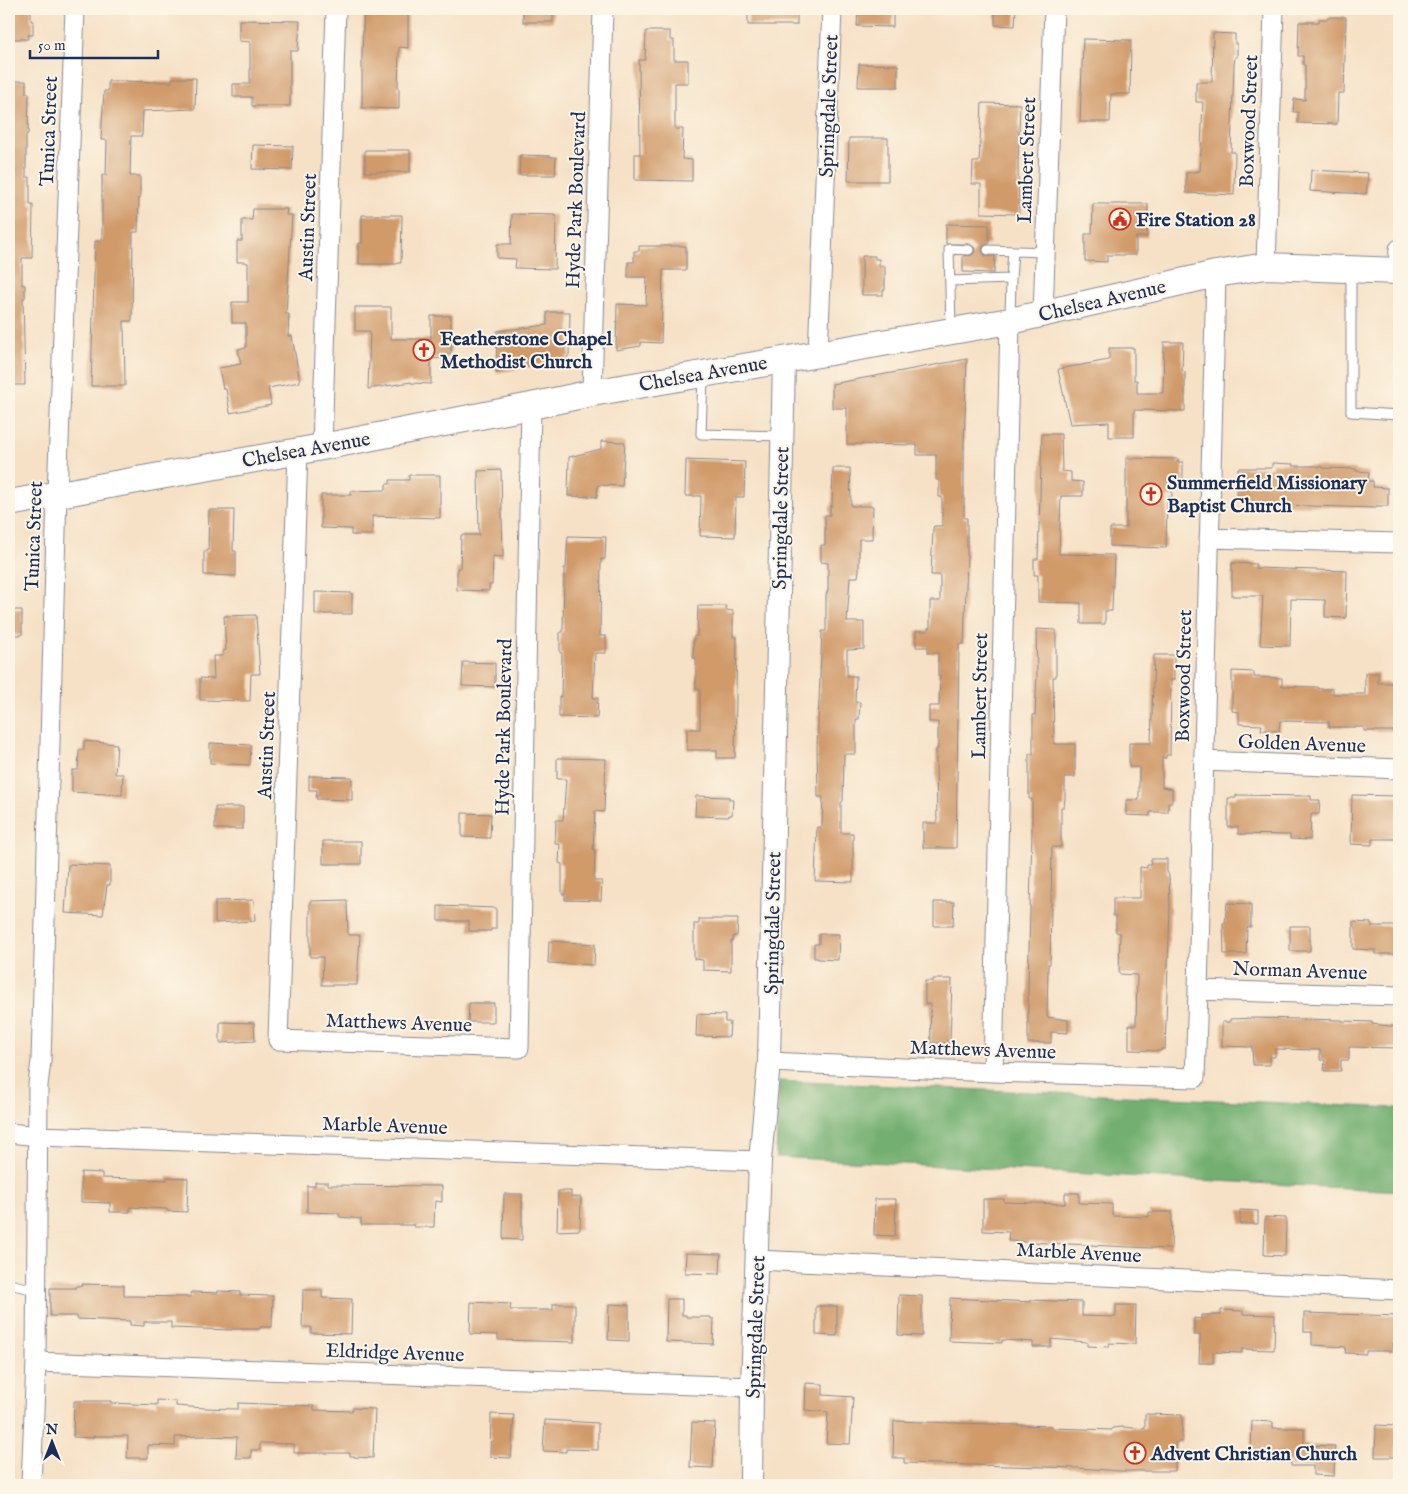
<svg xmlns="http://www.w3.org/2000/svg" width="1408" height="1494" font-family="'IM FELL English',serif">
<rect width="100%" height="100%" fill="#fcf5e5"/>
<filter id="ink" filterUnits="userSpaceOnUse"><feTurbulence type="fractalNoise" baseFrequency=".02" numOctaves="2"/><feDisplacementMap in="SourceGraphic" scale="10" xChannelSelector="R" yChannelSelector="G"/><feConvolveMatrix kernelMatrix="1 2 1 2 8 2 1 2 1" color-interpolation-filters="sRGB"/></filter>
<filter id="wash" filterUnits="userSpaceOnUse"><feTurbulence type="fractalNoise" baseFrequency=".0096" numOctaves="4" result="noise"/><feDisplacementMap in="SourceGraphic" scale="20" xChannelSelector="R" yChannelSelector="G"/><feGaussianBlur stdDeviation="1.12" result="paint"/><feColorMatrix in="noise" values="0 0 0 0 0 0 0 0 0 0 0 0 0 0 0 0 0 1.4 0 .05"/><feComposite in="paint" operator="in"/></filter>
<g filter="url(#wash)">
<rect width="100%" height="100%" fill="#f6e1c6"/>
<path fill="#72af6f" stroke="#466f66" d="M779,1081L1399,1108V1191L776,1157Z"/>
<g id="blocks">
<path fill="#d09a69" d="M9,9H31V21H33V35H28V39H9Z
M364,9H408V48L399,47L398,89H399V109L362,108V53Z
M523,9H553V22H523Z
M748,9H797V25H748Z
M858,9H893V27L857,26Z
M995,9H1016L1015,26L995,25Z
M1330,17H1346L1344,93H1338L1337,124L1298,123V112H1293L1294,99L1305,100V65H1303V56H1298L1299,22H1319V19H1327Z
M239,20L300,21L298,51H290V106H252V97H233V84H250V42L239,41Z
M646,31H670V40H674V60H688V83H675V129H683L682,159L692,160V181L635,180V154H640L639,60H645Z
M1213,33L1235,34V44H1237V57H1235L1234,65L1231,152H1235L1234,195L1186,193V173L1200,171L1203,102H1196V82H1212Z
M1083,39L1131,40L1130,94H1111L1110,122H1080Z
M859,64L898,65V87H858Z
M172,78H196L195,109L143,111L142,136H131L130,176H140V198H139L138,232H133L132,321H124L125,386H91L95,241H102V175H106L107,140H101L104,91H108V81L172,82Z
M9,81H26V93H29L28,134H26V177H30V205H33L32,258H22V285H25V298H23L25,385H9Z
M982,103L1020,104L1018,165L1019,214L981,213V184H972L973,162H979Z
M849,138H888V181H848Z
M253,145L293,146L292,170L252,169Z
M365,150H410V172H365Z
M520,155L551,156V157H556L555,175H519Z
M1311,170L1368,173L1366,194L1310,191Z
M1093,204H1148L1147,237H1136V255H1107V262L1085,261V234H1092Z
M253,209H287L286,215H292L286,314H289L288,336H292L300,382L268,388L271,405L230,413L226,389H223L219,368L241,364L238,349L246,348V323H232V302H248V263H246V262H237V241H242V220H252Z
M512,214L556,215L555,269L515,268L516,259L497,258V244H511Z
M362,215H402L401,263H397V264H359V243H362Z
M946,224L989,225V244L983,246L982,250L985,256H995L994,273L963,272V256L972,255L974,253L975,248L969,244H946Z
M639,246H686V270H663L661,343L641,342V346L616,350L617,304L646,305L647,277H628V262H634V251H639Z
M862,256H875V259H879V266H885V290H883V295H862Z
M355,307H391V339H431V316H451V354H447V358L431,359V384L411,383V382L368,389L370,331H355Z
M547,312H570L569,355L565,360L496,373L497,331L547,325Z
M1164,342H1183L1182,371L1185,372V411L1134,410V437H1109V422L1070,424L1058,370L1059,369L1109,360V348H1134V380H1137V393H1163Z
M967,359L964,444V518H967V558L964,644H959L956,848H923V823H937L936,758V749H938V722H929V706H939L940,676H938V653H928V647H916V631H928V628H930V601H940V575H931L933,529L934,526H942V497H939V480H936V455H917V445L847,444V408H832V384Z
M1042,434H1061L1062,471L1071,472V481L1083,482V496H1061L1059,554L1114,555L1112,611H1105V624H1081V603L1038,602V575H1034V559H1038Z
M601,441L625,442L622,486L598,485L597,497L568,496L569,457L601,449Z
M1126,458L1178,459V462H1183V487H1177V489H1172V497H1167L1166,548L1110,546V528H1126Z
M686,460L745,462L744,497H736L735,537L700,536L701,496H685Z
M1272,463L1293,464V466H1315L1323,467V468L1356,469V471L1369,472L1368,481H1373V487L1388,488V506H1376V508L1246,504V499H1237L1238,468H1272Z
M833,468H850L851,506H873L872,539H859V570L858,577H850L847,622H864V649L847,650V676H856L855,702H860L859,719H856V754H844L843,801L841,803V833H853V882L815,881L817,827H822L823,797H818L817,747L822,631H826V595L828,590V563L821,562V545H825V515H830V506H832Z
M501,470L503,557L493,556L492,585H489V591L457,590V568H460L461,535H479L478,471Z
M409,475H440V518L372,516V535H351V529L321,528V495H351V491L386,490V484H390V480H409Z
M209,510H234L233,551H236V576L204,575V551H208Z
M568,536L606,537L605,559H601L600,636H606V653H595L593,698H598L597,718L559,717V696L561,697L562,653H560V632H563L564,568H566Z
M1232,563L1256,564V568L1347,571L1346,618L1325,617V600L1291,599L1290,646L1260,645L1263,596H1232Z
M315,592L352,593V614H315Z
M698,606H726V610L733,611V637H737L735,758H717V750H687V729H700V689H696V658H693L694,636H697Z
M9,610H22V635H9Z
M256,615L260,674H251L250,701L200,700V678L214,679L213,656H223V651L226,650L224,616Z
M1036,629L1056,630V677H1053L1054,744H1075V777H1065V797L1064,807H1061V847H1052L1050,964H1048L1047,1017L1068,1020V1033L1051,1032V1043H1028V987L1032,832V799H1029V754H1033V715H1035L1037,676Z
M1154,655H1174V680H1171L1170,755H1166V758H1162V787L1172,789V802H1168V812H1150V816L1126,815V800H1139V767H1129V743H1151Z
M463,662L495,663V687L462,686Z
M1232,671L1254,672V677L1282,678V686L1318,687V689H1333V694H1365V673H1378V683H1399V731H1364V727H1329V722L1280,721L1279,731L1261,730L1262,725L1239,724V712L1232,711Z
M84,741L117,744L115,774H123L122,795L72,792V770H78L79,750H84Z
M210,743L251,745L250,765L210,763Z
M557,758L606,759L604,812L595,811L593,850H595L594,881H602L601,901L565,900V894H562V864L559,863L560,844H555L556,820H563L566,779H557Z
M309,776L352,777V800L316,799L317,790H309Z
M1236,795L1311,796V800H1320L1319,814H1312L1311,816L1310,840L1290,839V835L1238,834V827H1228V798H1236Z
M1352,795L1399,796L1398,839H1372V845L1351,844Z
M696,796L729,797V799H733L732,815H729V817L695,816Z
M215,807H243V829H215Z
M462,813L491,814L490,838L462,837Z
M323,841H361V864H323Z
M1151,859H1167V872L1169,875L1170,908L1165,1049H1161V1051L1129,1050V1025H1136L1137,975L1119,974L1120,933L1116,932V916H1113V898H1140V867L1147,868V865H1150Z
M70,864L110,866V885H107L103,915L65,913L68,865H70Z
M254,900L255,921L215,923V901Z
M347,900L348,935H360L357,985H322L323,957H310V901Z
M934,902H954L953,926H934Z
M1227,903L1251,904V927H1247L1246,954H1224L1223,923H1225Z
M438,906L496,908V929H491V931H469V921H438Z
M699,919H738L737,936H733V941H731V971L703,970V960L694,959V924H699Z
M1353,922L1371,923V926H1398V954H1375V950L1353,949Z
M1290,926H1310V951H1290Z
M819,934H839L838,960L818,959V958H814V944H819Z
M549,941L595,944L594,965L548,963Z
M933,979H952L950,1043H931L930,1004H925V981H933Z
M469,1003H494V1022H468Z
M697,1014L725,1015V1022H730L729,1037L696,1036Z
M1254,1018L1342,1020V1021L1372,1022V1024L1399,1027V1048L1349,1047V1060H1341V1071H1324L1325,1060H1320V1050L1275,1049V1057H1270V1065H1253L1252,1047L1222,1046V1022H1230V1019Z
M220,1022L254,1023L255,1041L220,1043Z
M81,1172L102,1173V1178L167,1180V1177L188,1178L187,1212L167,1211V1209L130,1207V1212H110V1203L81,1202Z
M315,1182H328V1185L442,1186V1202L435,1201L434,1227H414V1225H361V1219L340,1217L339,1213L307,1212V1186H315Z
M558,1191H571V1197H581L580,1230L557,1231Z
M1065,1193H1079V1203L1112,1204V1216L1149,1217V1212H1172L1171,1249L1008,1241L1009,1232L983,1231V1199H1004V1202L1065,1204Z
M504,1194H522V1240L503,1239Z
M875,1199H896L895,1236L874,1235Z
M1240,1210L1258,1211V1224H1240Z
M1265,1217L1286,1218L1285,1256L1264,1255Z
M686,1253L721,1254L720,1274L685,1273Z
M82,1284L124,1285V1296L191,1297V1292L218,1293V1291L240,1292V1295L273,1296L272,1327H260V1329H232V1330L171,1328V1322H144V1326L130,1325V1321L77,1319V1316H50V1288H76V1286H82Z
M303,1290H322V1298L352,1299L351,1334L311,1333V1327H302Z
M899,1295L922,1296V1336L898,1335Z
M950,1298L1031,1302V1300L1082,1302V1316L1116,1317V1305H1136L1135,1344L1109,1343V1347L1087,1346V1342L1051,1339V1347H1033V1342L1002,1340V1343L949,1341Z
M667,1299H682V1315H686V1317H711V1319H714L713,1344L666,1342Z
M471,1302L511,1304L510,1310H553V1304H575V1342L498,1340V1335L470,1334Z
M609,1304L629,1305V1341L608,1340Z
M816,1306H837V1336L816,1335Z
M1221,1310L1243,1311V1314L1275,1315L1274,1350L1242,1349V1353L1213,1352V1363H1199L1200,1335H1194V1318L1201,1319V1315H1221Z
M1304,1313L1399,1316V1343H1393V1351H1366V1354L1345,1353L1346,1347L1312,1345V1332H1304Z
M806,1383L823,1384V1395L853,1397L850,1444L826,1443L828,1412L805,1410Z
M157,1400L176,1401V1406L204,1408L238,1409V1403L314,1406V1410L352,1411V1408L375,1409L373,1458L354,1457V1456H350V1453H294V1444L260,1443V1450H251V1458H236L237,1437L204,1436L175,1437V1446L148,1445V1458H127L128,1436H93V1438L73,1437L74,1401H111V1403L157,1405Z
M491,1414L514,1415L511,1458L490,1457Z
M1145,1414L1182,1415V1442H1176L1175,1471H1121L1078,1468L904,1463V1458H893L894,1421L1052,1426V1428L1112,1430V1428L1123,1427L1145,1429Z
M545,1420L598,1423V1450L566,1449V1452L543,1451Z
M1252,1421L1273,1422V1428H1304V1445L1335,1446L1334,1476L1313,1475V1466H1291V1462H1282V1457H1259V1453H1251Z
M692,1422L715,1423L713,1468L690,1467Z
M1376,1425L1397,1426L1396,1457H1375Z"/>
</g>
</g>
<g filter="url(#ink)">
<use href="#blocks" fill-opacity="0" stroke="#888892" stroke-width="1"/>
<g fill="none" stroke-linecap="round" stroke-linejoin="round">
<g stroke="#888892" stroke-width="11">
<path id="service" d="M988,250L1045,252
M1351,272V412L1399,415
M950,281L1011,279L1013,251
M1010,318L1011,279
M951,328L949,249L969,250
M703,376L701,434L782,436
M9,1284L36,1290"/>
</g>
<g stroke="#888892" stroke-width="21">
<path id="minor" d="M1266,266L1274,9
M1398,271L1399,249
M1043,314L1054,9
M818,354L832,9
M592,393L603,9
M322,447L336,9
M298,451L278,1040L519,1048L531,406
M1209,538L1399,543
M1204,761L1399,769
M1198,990L1399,996
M769,1062L993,1072L1195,1078L1198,990L1216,274
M993,1072L1010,321
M9,1133L38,1136L760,1161
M757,1260L1399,1290
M36,1362L752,1387
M31,1485L36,1362L38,1085L41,1061L57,495L75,9"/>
</g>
<g stroke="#888892" stroke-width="24">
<path id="tertiary" d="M751,1485L752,1387L760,1161L769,1062L784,360"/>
</g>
<g stroke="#888892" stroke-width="28">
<path id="secondary" d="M9,503L322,447L531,406L592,393L1010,321L1216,274L1266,266L1399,271"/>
</g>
<use href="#service" stroke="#fff" stroke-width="9"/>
<use href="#minor" stroke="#fff" stroke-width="19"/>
<use href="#tertiary" stroke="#fff" stroke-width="22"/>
<use href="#secondary" stroke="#fff" stroke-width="26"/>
</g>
</g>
<defs>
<g id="civic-ring" transform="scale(1.125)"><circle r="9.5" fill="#fcf5e5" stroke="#c8321e" stroke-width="1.5"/><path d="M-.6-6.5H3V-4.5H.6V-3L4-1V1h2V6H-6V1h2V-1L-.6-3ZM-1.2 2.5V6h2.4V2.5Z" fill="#c8321e"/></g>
<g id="church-ring" transform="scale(1.125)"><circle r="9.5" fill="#fcf5e5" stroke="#c8321e" stroke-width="1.5"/><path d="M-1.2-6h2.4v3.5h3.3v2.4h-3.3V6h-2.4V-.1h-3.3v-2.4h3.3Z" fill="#c8321e"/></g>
</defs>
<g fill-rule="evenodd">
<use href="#civic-ring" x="1120" y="219"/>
<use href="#church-ring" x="424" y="350"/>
<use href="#church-ring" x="1151" y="494"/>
<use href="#church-ring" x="1135" y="1453"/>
</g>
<g text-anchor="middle" stroke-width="4" stroke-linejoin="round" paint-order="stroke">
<g font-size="20" fill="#1b2f5e" stroke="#fcf5e5">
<text transform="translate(828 106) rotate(-88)" y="7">Springdale Street</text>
<text transform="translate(1248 121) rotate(-88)" y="7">Boxwood Street</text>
<text transform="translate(48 131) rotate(-88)" y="7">Tunica Street</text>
<text transform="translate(1026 160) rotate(-88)" y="7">Lambert Street</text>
<text transform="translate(575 200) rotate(-88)" y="7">Hyde Park Boulevard</text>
<text transform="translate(307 227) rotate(-88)" y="7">Austin Street</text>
<text transform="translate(1102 300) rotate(-13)" y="7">Chelsea Avenue</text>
<text transform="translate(703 373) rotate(-10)" y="7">Chelsea Avenue</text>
<text transform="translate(306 449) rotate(-10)" y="7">Chelsea Avenue</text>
<text transform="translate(780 518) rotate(-89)" y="7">Springdale Street</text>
<text transform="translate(33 536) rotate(-88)" y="7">Tunica Street</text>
<text transform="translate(1183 676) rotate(-89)" y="7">Boxwood Street</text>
<text transform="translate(979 696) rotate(-89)" y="7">Lambert Street</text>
<text transform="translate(503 727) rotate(-89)" y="7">Hyde Park Boulevard</text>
<text transform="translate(1302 743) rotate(2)" y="7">Golden Avenue</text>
<text transform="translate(266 745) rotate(-88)" y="7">Austin Street</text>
<text transform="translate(772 923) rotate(-89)" y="7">Springdale Street</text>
<text transform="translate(1300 970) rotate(2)" y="7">Norman Avenue</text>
<text transform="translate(399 1022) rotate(2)" y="7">Matthews Avenue</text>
<text transform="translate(983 1049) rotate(2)" y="7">Matthews Avenue</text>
<text transform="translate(385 1125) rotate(2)" y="7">Marble Avenue</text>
<text transform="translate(1079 1252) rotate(3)" y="7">Marble Avenue</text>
<text transform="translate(755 1327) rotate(-88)" y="7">Springdale Street</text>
<text transform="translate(395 1352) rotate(2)" y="7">Eldridge Avenue</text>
</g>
<g font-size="20" font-weight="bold" fill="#1b2f5e" stroke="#fcf5e5" text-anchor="start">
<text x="1136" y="226">Fire Station 28</text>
<text x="440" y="345">Featherstone Chapel<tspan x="440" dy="23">Methodist Church</tspan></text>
<text x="1167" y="489">Summerfield Missionary<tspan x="1167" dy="23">Baptist Church</tspan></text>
<text x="1151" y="1460">Advent Christian Church</text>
</g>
</g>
<rect width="1408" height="1494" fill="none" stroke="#fcf5e5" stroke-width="30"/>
<g transform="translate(52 1442)" stroke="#fcf5e5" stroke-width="4" paint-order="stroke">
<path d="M0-4L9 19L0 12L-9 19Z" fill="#1b2f5e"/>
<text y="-8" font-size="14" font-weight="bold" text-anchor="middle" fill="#1b2f5e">N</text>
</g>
<path d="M30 50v8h128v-8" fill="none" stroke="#1b2f5e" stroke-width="2.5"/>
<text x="38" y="50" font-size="15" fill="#1b2f5e" stroke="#fcf5e5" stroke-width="4" paint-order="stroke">50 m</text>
</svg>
